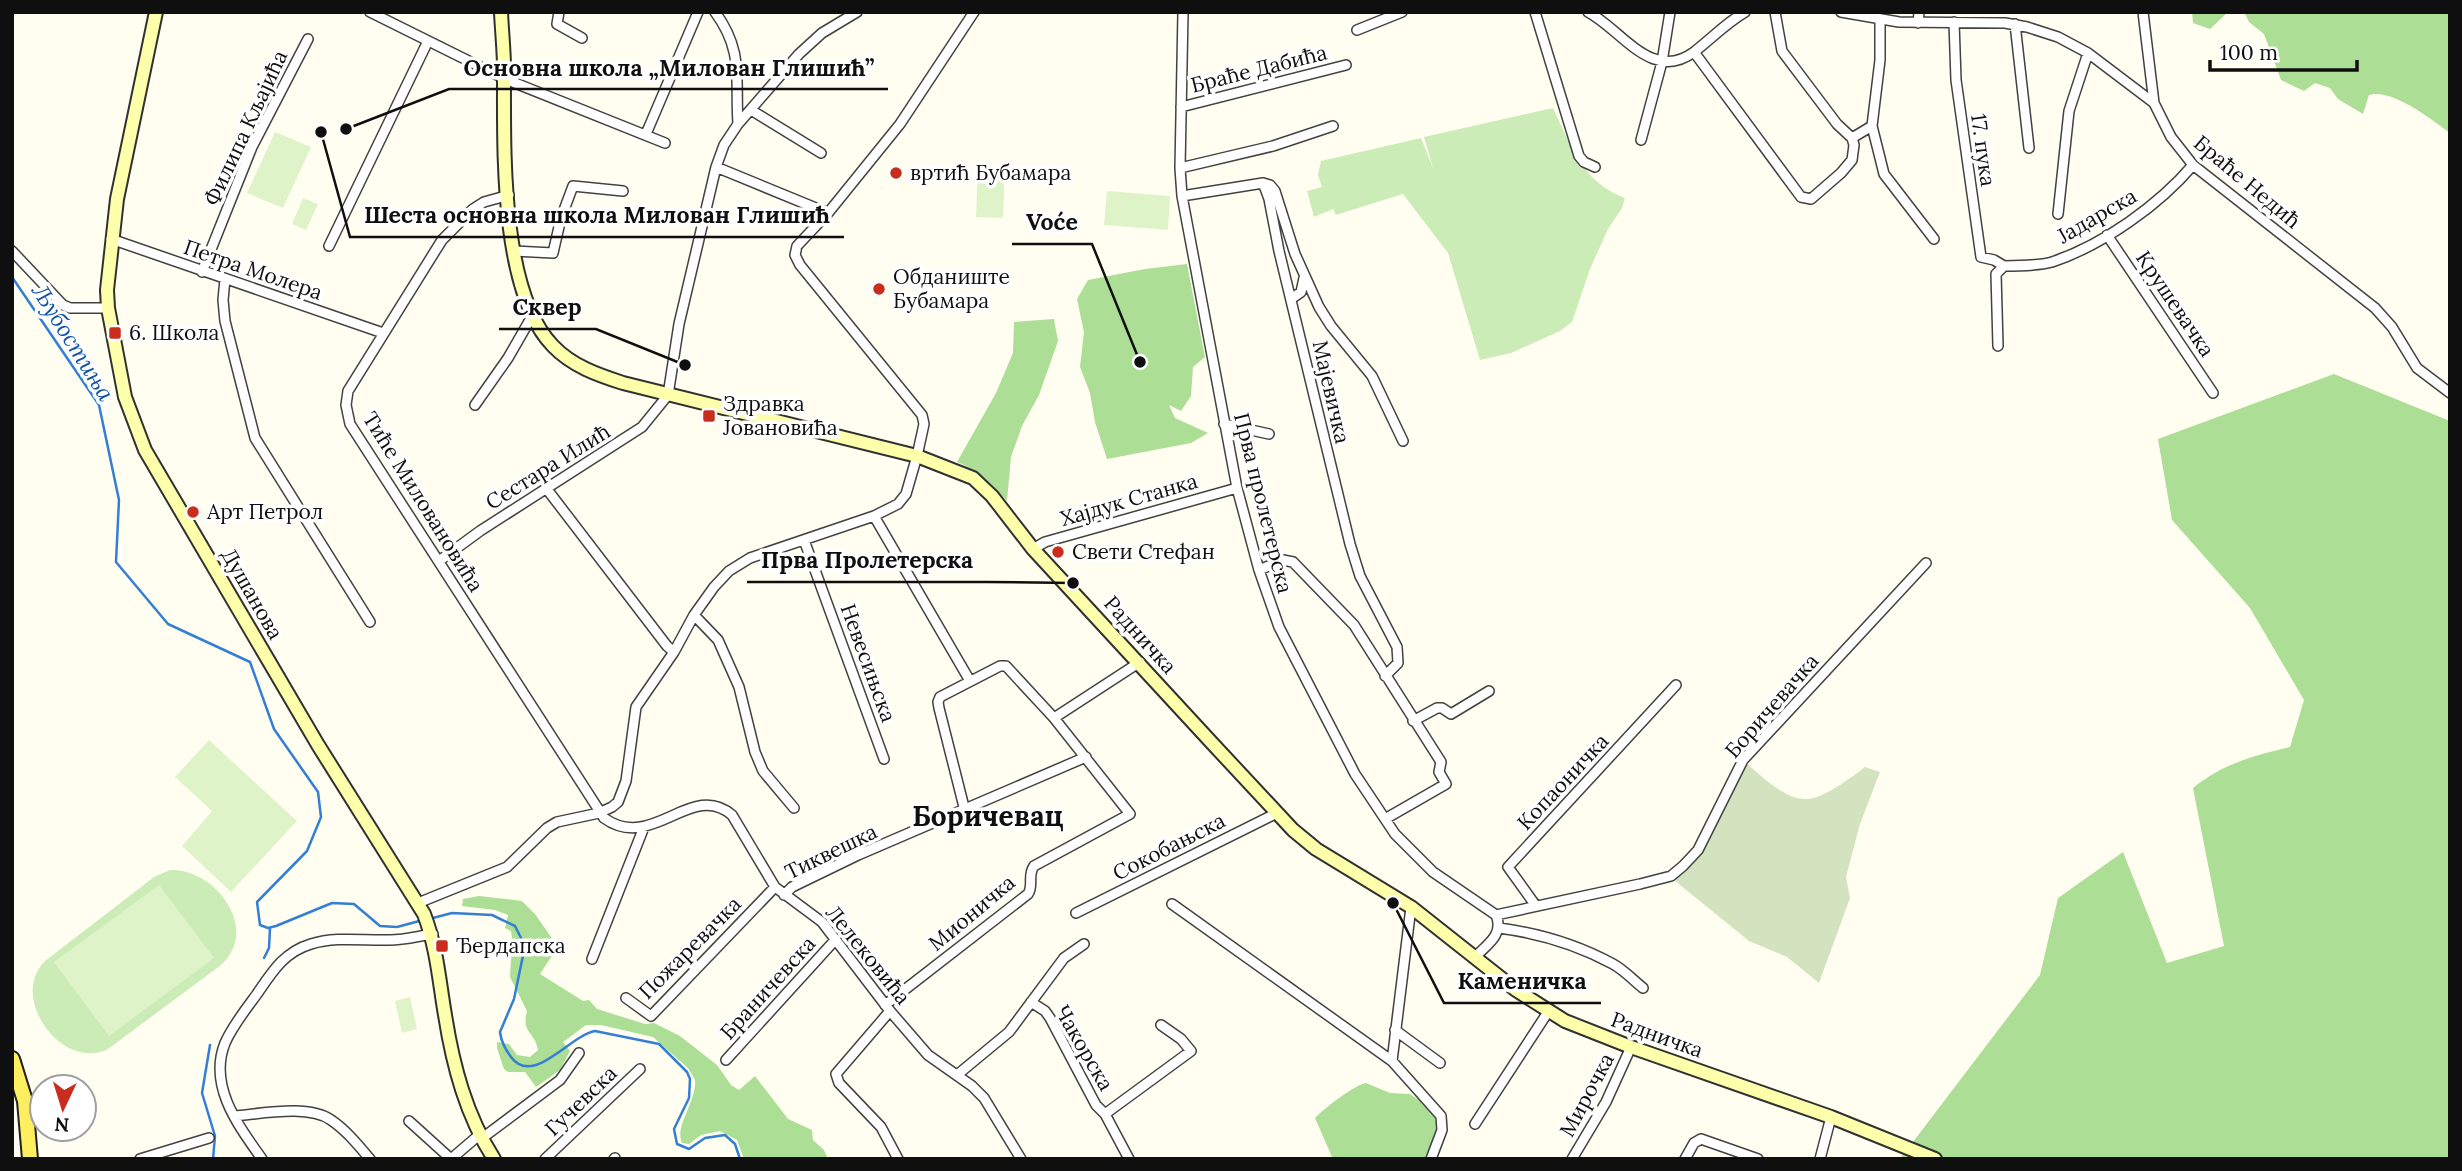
<svg xmlns="http://www.w3.org/2000/svg" width="2462" height="1171" font-family="Lora,serif">
<rect width="100%" height="100%" fill="#fffef0"/>
<path fill="#cbecb7" d="M1553,108C1571,146 1582,182 1625,198L1622,208L1608,229L1590,269L1572,322L1560,331L1511,353L1480,360L1448,253L1403,194L1336,215L1333,209L1314,217L1307,191L1322,187L1318,175L1321,161L1421,138L1433,168L1424,137Z
M170,870C215,868 261,929 221,965L108,1049C62,1072 8,997 45,961L154,877Z"/>
<path fill="#acde95" d="M2192,12H2239L2226,14L2210,29L2193,23Z
M2244,12H2450V133C2432,120 2392,88 2369,95L2363,114L2338,99L2330,88L2315,83L2304,91L2281,80L2264,34L2249,22Z
M1187,264L1205,357L1193,367L1191,396L1181,411L1169,405L1175,418L1208,433L1191,443L1107,459L1095,422L1090,393L1080,367L1084,332L1077,299L1088,280L1145,269Z
M1054,319L1058,341L1039,395L1022,426L1011,457L1007,501C991,483 979,471 957,462L996,393L1013,353L1014,322Z
M2334,374L2450,421V1159H1900L2040,975L2058,898L2123,852L2167,963L2224,946L2193,788C2222,764 2255,755 2290,747L2304,700L2250,608L2172,520L2158,439Z
M479,896L522,901L535,914L556,944L553,954L540,974L583,1001L589,1000L597,1009L645,1024L654,1023L680,1036L717,1065L731,1085L739,1090L755,1076L788,1119L812,1130L813,1140L824,1150L828,1159H744L737,1140L720,1131L701,1135L689,1144L682,1143C674,1126 697,1101 695,1080L688,1068L653,1037L601,1025H586L563,1042L570,1051L560,1070L536,1087L525,1072H508L504,1069L497,1048V1042L509,1044L517,1055L530,1057L538,1050C535,1032 521,1033 527,1011L510,977L512,937L511,931L505,928L508,915L495,910L462,906L463,899Z
M1366,1083L1390,1093L1410,1094L1419,1100L1435,1118L1438,1130L1424,1159L1332,1157L1315,1118C1323,1109 1356,1084 1366,1083Z"/>
<path fill="#d3e3bf" d="M1743,760C1758,773 1785,801 1807,799C1823,799 1852,777 1865,767L1880,772L1860,824L1846,877L1850,898L1819,983L1787,957L1749,941L1680,885L1671,876L1692,858Z"/>
<path fill="#dff3c9" d="M275,132L311,147L283,208L247,193Z
M978,167L1005,168L1003,218L976,217Z
M1107,191L1170,196L1168,230L1104,225Z
M303,198L318,204L306,230L292,224Z
M209,740L297,821L231,892L182,846L212,811L175,777Z
M159,885L214,958L109,1036L54,962Z
M410,997L417,1029L402,1033L395,1001Z"/>
<g fill="none" stroke-linecap="round" stroke-linejoin="round">
<path stroke="#347fd5" stroke-width="2.5" d="M12,277L99,405L119,500L116,562L168,624L250,662L274,729L318,792L321,817L307,851L257,902L260,925L268,928L276,926L332,903L354,904L380,926L397,927L423,920
M429,919L452,913L492,915L515,926L525,946L514,999L500,1032C501,1041 505,1049 511,1057C533,1087 569,1036 595,1031L659,1044L687,1072L690,1079L689,1098L674,1129L677,1144L689,1149L705,1138L725,1135L735,1144L740,1159
M264,958L269,948L270,928
M210,1045L202,1093L215,1136L213,1159"/>
<g stroke="#424242" stroke-width="12">
<path id="street" d="M370,12L505,79L665,143
M559,12L557,24L582,38
M715,12C744,51 735,79 738,124
M1183,12L1180,168L1182,196L1237,488L1259,570L1279,627L1355,774L1395,834L1433,872L1496,915C1504,934 1488,944 1476,956
M1535,12L1579,156L1584,162L1595,167
M1588,12C1622,30 1652,83 1694,52C1711,39 1726,23 1745,12
M1841,12L1899,22L2005,23L2027,27L2058,37L2088,53L2154,103L2171,137L2193,165L2375,308L2392,327L2417,368L2450,393
M2143,12L2154,103
M1954,22L1956,80L1981,257L1994,260L2004,266
M1918,23L1919,12
M2015,24L2029,148
M1357,30L1402,12
M1694,52L1801,197L1811,199L1841,173L1852,160L1854,145L1852,138L1837,124L1782,51L1775,12
M1181,107L1346,65
M751,110L821,153
M1872,126L1884,174L1934,239
M646,134L698,12
M1852,138L1872,126L1880,60V20
M1641,140L1662,62L1670,12
M716,167L828,213
M1180,168L1273,146L1333,126
M1263,183L1270,185L1275,191L1295,254L1319,307L1331,326L1372,376L1403,441
M509,195L484,202L473,209L442,240L348,391L346,405L350,424L604,818C652,853 691,780 732,815L775,887L822,922L890,1011L928,1055L972,1086L984,1098L1021,1159
M1182,196L1263,183L1269,199L1279,251L1350,544L1360,576L1397,647L1398,663L1385,676
M2058,214L2069,111L2088,53
M2107,235L2213,393
M111,239L383,333
M329,246L428,41
M12,251L63,305L70,308H108
M514,251L553,253L561,218L573,186L623,191
M202,272L252,147L308,39
M225,279L223,300L225,321L255,438L370,622
M1291,299L1301,292L1304,278
M1998,346L1996,274L2004,266C2019,266 2037,266 2052,262C2103,245 2159,205 2193,165
M475,405L508,358L531,318
M1224,424L1269,434
M546,488L667,646L674,652
M874,516L970,681
M804,540L884,759
M1033,549L1045,542L1237,488
M439,561L480,531L642,427L668,395L679,324L716,167L724,145L738,124L799,54L822,33L857,12
M1259,570L1283,560L1293,562L1354,625L1441,762L1439,772L1446,784L1385,819
M694,615L718,640L739,687L755,752L763,771L794,808
M1413,721L1437,708H1442L1451,714L1489,691
M965,811L939,708L938,702L940,697L1000,666H1006L1054,718
M784,895L792,887L858,855L1086,757
M418,903L507,867L547,828L557,822L599,813L612,807L618,802L626,781L636,707L674,652L694,615L714,587L729,571L750,558L874,516L898,504L906,494L917,456L924,424L922,415L800,265L795,255L797,246L828,213L900,124L974,12
M1172,904L1392,1061L1441,1116L1442,1130L1431,1159
M1536,906L1508,867L1676,685
M1076,913L1277,813
M1496,915L1640,884L1671,876L1683,866L1698,850L1743,760L1926,563
M1499,928C1538,933 1578,945 1613,964C1624,970 1633,980 1643,988
M592,959L644,827
M626,998L651,1016L775,887
M1031,1002L1045,1011L1050,1018L1096,1105L1105,1114L1129,1159
M885,1005L1028,894C1034,885 1027,876 1034,866L1130,814L1054,718L1140,662
M890,1011L836,1074L839,1083L881,1127L898,1159
M1395,1030L1440,1063
M726,1060L836,939
M1392,1061L1411,907
M957,1075L1009,1032L1064,958L1084,944
M1105,1114L1191,1051L1181,1039L1161,1025
M234,1116C261,1114 308,1104 331,1120C346,1130 358,1145 370,1159
M409,1121L451,1159L479,1135
M1475,1124L1548,1012
M481,1139L560,1080L579,1053
M140,1159L209,1138
M262,1159C238,1125 208,1086 225,1043C233,1025 246,1009 257,994C272,972 284,952 311,944C337,936 364,941 390,940C404,940 419,936 433,934
M545,1159L640,1069
M614,1159L615,1158
M1572,1159L1606,1102L1631,1047
M1685,1159L1694,1143L1701,1139L1758,1159
M1820,1159L1831,1117"/>
</g>
<g stroke="#313131" stroke-width="16">
<path id="secondary" d="M156,12L117,199L107,290L108,308L125,397L145,450L318,745L424,914C437,948 439,980 445,1015C453,1066 466,1115 494,1159
M501,12C502,35 505,59 504,82C504,153 501,293 553,346C572,366 598,375 623,383L917,456L973,478L992,496L1033,549L1211,742L1293,830L1316,849L1411,907L1516,990L1565,1021L1631,1047L1831,1117L1935,1159"/>
</g>
<g stroke="#202020" stroke-width="18">
<path id="primary" d="M12,1059L25,1101L30,1159"/>
</g>
<use href="#street" stroke="#fff" stroke-width="9"/>
<use href="#secondary" stroke="#fdffab" stroke-width="12"/>
<use href="#primary" stroke="#ffee60" stroke-width="14"/>
</g>
<g fill="#c82d1e" stroke="#fff" stroke-width="2.5">
<circle cx="896" cy="173" r="7"/>
<circle cx="879" cy="289" r="7"/>
<rect x="108" y="326" width="14" height="14" rx="3.5"/>
<rect x="702" y="409" width="14" height="14" rx="3.5"/>
<circle cx="193" cy="512" r="7"/>
<circle cx="1058" cy="552" r="7"/>
<rect x="435" y="939" width="14" height="14" rx="3.5"/>
</g>
<g text-anchor="middle" stroke-width="7" stroke-linejoin="round" paint-order="stroke">
<g font-size="21" fill="#0f0f0f" stroke="#fff">
<text transform="translate(1259 69) rotate(-14)" y="7">Браће Дабића</text>
<text transform="translate(246 128) rotate(-65)" y="7">Филипа Кљајића</text>
<text transform="translate(1983 150) rotate(82)" y="7">17. пука</text>
<text transform="translate(2247 182) rotate(40)" y="7">Браће Недић</text>
<text transform="translate(2097 216) rotate(-30)" y="7">Јадарска</text>
<text transform="translate(253 270) rotate(19)" y="7">Петра Молера</text>
<text transform="translate(2175 304) rotate(56)" y="7">Крушевачка</text>
<text transform="translate(1331 392) rotate(77)" y="7">Мајевичка</text>
<text transform="translate(548 467) rotate(-32)" y="7">Сестара Илић</text>
<text transform="translate(1129 500) rotate(-16)" y="7">Хајдук Станка</text>
<text transform="translate(423 502) rotate(58)" y="7">Тиће Миловановића</text>
<text transform="translate(1263 503) rotate(76)" y="7">Прва пролетерска</text>
<text transform="translate(252 594) rotate(60)" y="7">Душанова</text>
<text transform="translate(1140 635) rotate(48)" y="7">Радничка</text>
<text transform="translate(868 663) rotate(70)" y="7">Невесињска</text>
<text transform="translate(1772 706) rotate(-49)" y="7">Боричевачка</text>
<text transform="translate(1563 782) rotate(-47)" y="7">Копаоничка</text>
<text transform="translate(1169 847) rotate(-27)" y="7">Сокобањска</text>
<text transform="translate(831 852) rotate(-26)" y="7">Тиквешка</text>
<text transform="translate(972 913) rotate(-40)" y="7">Мионичка</text>
<text transform="translate(690 948) rotate(-45)" y="7">Пожаревачка</text>
<text transform="translate(868 955) rotate(51)" y="7">Лелековића</text>
<text transform="translate(768 988) rotate(-48)" y="7">Браничевска</text>
<text transform="translate(1657 1035) rotate(20)" y="7">Радничка</text>
<text transform="translate(1084 1048) rotate(60)" y="7">Чакорска</text>
<text transform="translate(1587 1095) rotate(-62)" y="7">Мирочка</text>
<text transform="translate(581 1101) rotate(-44)" y="7">Гучевска</text>
</g>
<g font-size="21" fill="#0f0f0f" stroke="#fff" text-anchor="start">
<text x="910" y="180">вртић Бубамара</text>
<text x="893" y="284">Обданиште<tspan x="893" dy="24">Бубамара</tspan></text>
<text x="129" y="340">6. Школа</text>
<text x="723" y="411">Здравка<tspan x="723" dy="24">Јовановића</tspan></text>
<text x="207" y="519">Арт Петрол</text>
<text x="1072" y="559">Свети Стефан</text>
<text x="456" y="953">Ђердапска</text>
</g>
<g font-size="23" font-style="italic" fill="#0f51a9" stroke="#fff">
<text transform="translate(73 342) rotate(58)" y="8">Љубостиња</text>
</g>
<g font-size="28" font-weight="bold" fill="#0f0f0f" stroke="#fff">
<text x="988" y="826">Боричевац</text>
</g>
</g>
<path fill="none" stroke="#0f0f0f" stroke-width="2.5" d="M346 129L449 89H888M321 132L350 237H844M1140 362L1092 244H1012M685 365L596 329H499M1073 583L987 582H747M1393 903L1444 1003H1601"/>
<g fill="#0f0f0f" stroke="#fff" stroke-width="2.5">
<circle cx="346" cy="129" r="7"/>
<circle cx="321" cy="132" r="7"/>
<circle cx="1140" cy="362" r="7"/>
<circle cx="685" cy="365" r="7"/>
<circle cx="1073" cy="583" r="7"/>
<circle cx="1393" cy="903" r="7"/>
</g>
<g font-size="23" text-anchor="middle" font-weight="bold" fill="#0f0f0f" stroke="#fff" stroke-width="7" stroke-linejoin="round" paint-order="stroke">
<text x="669" y="76">Основна школа „Милован Глишић”</text>
<text x="597" y="223">Шеста основна школа Милован Глишић</text>
<text x="1052" y="230">Voće</text>
<text x="547" y="315">Сквер</text>
<text x="867" y="568">Прва Пролетерска</text>
<text x="1522" y="989">Каменичка</text>
</g>
<rect width="2462" height="1171" fill="none" stroke="#0f0f0f" stroke-width="28"/>
<g transform="translate(63 1108) rotate(184)"><circle r="33" fill="#ffffff" stroke="#9f9f9f" stroke-width="2"/>
<path d="M0-5L12 26L0 18L-12 26Z" fill="#c82d1e"/>
<text y="-10" font-size="19" font-weight="bold" text-anchor="middle" fill="#0f0f0f">N</text>
</g>
<path d="M2210 60v10h147v-10" fill="none" stroke="#0f0f0f" stroke-width="3.5"/>
<text x="2220" y="60" font-size="21" fill="#0f0f0f" stroke="#ffffff" stroke-width="5" paint-order="stroke">100 m</text>
</svg>
